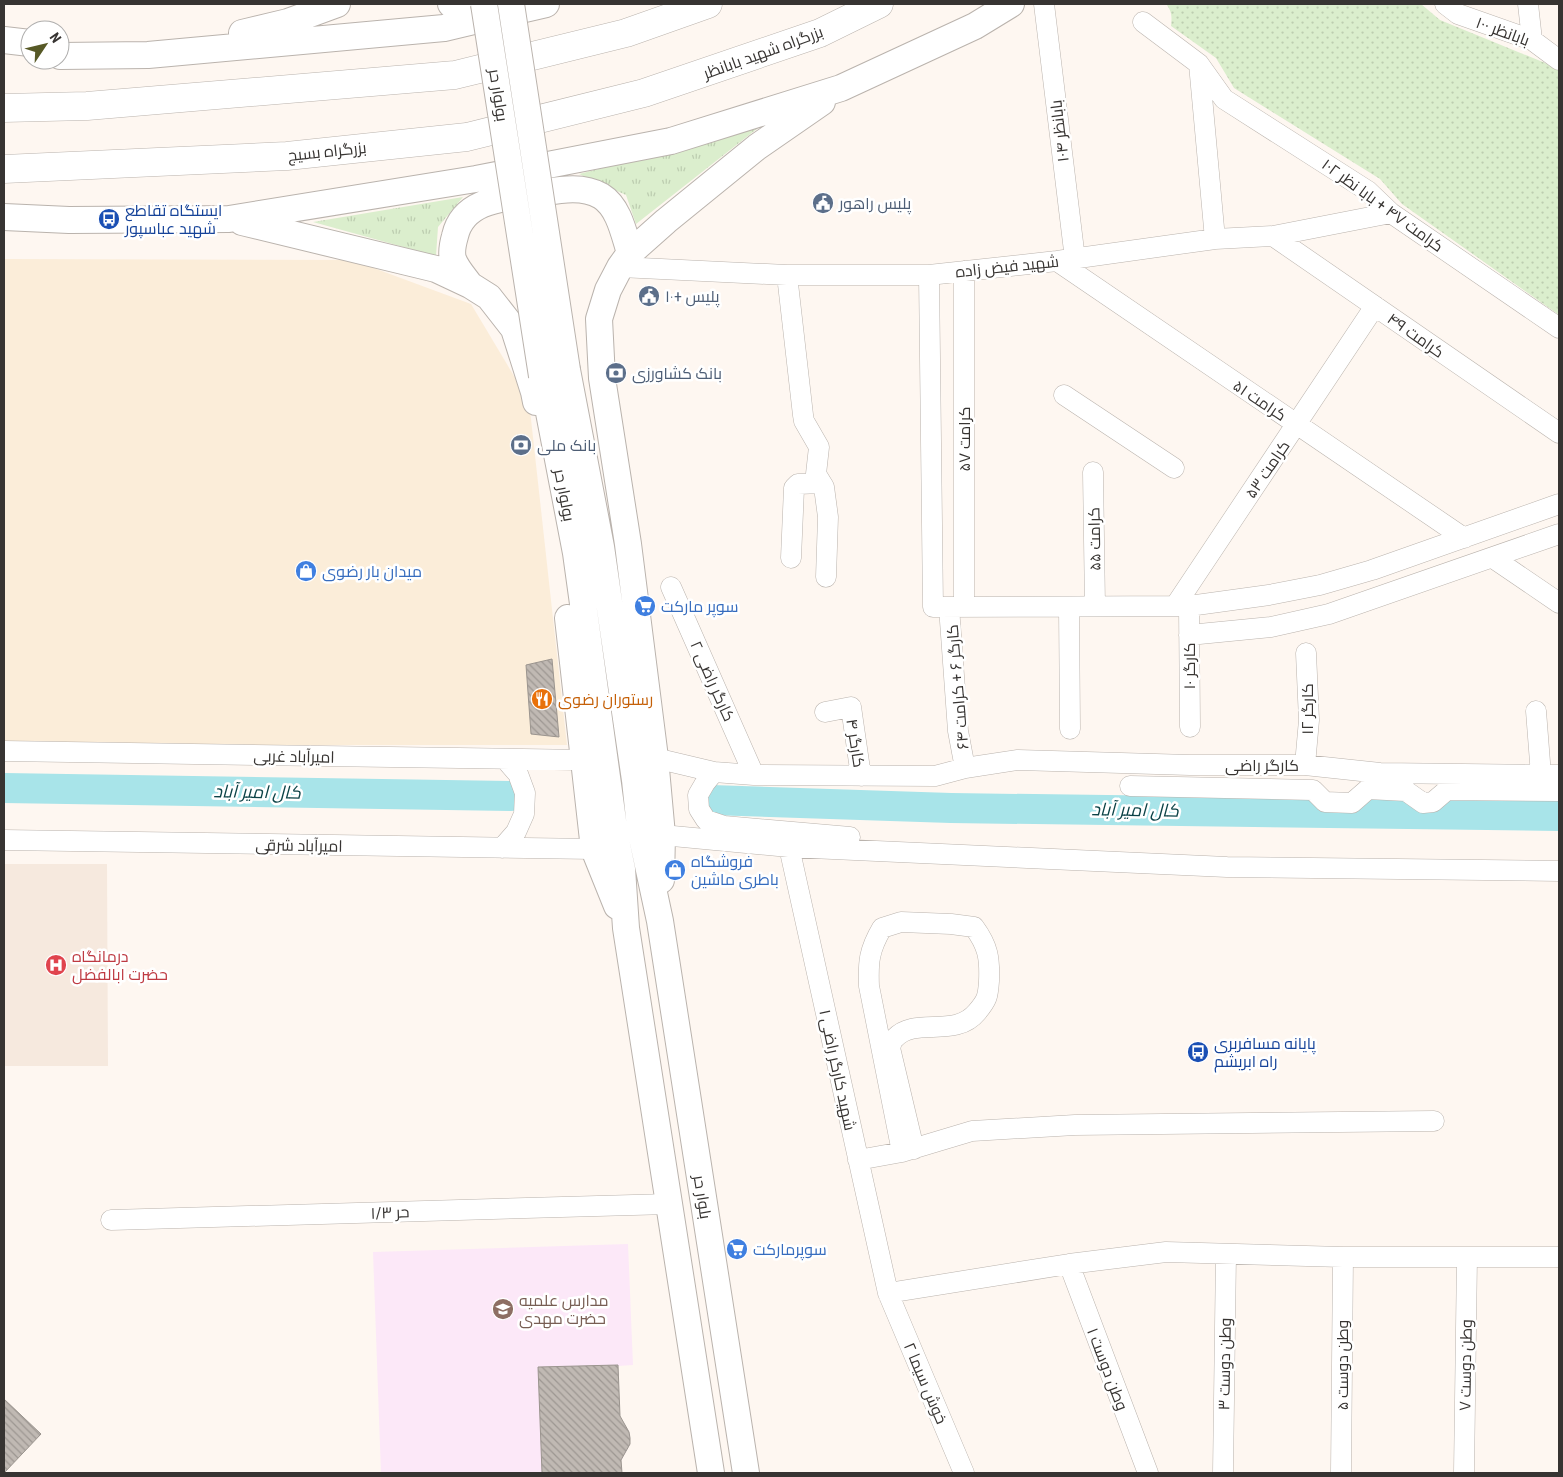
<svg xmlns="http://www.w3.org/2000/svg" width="1563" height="1477" font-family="'Roboto Condensed',Cairo,sans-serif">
<defs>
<pattern id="grass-tufts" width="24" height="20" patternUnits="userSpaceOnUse" patternTransform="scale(1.25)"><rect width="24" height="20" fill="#dbeecd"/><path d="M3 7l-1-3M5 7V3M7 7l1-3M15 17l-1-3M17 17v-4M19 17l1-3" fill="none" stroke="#bdcdb0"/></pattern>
<pattern id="park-dots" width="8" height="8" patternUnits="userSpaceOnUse" patternTransform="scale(1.25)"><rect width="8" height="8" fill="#dbeecd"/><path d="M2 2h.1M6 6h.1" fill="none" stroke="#bdcdb0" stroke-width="1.8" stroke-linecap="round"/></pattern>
<pattern id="building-back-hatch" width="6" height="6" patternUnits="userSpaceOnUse" patternTransform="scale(1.25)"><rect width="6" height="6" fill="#c0b9b3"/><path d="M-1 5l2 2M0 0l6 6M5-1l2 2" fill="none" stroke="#9d9792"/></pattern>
</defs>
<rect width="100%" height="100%" fill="#fef7f1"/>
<path fill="#fbedd9" d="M4,259L352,260L471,304L529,401L567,745H4Z"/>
<path fill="#fce8f8" d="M628,1244L633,1365L618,1366L619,1416L629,1432L630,1438V1444L621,1461L622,1473H381L373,1252Z"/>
<path fill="#f6e9de" d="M4,864H107L108,1066H4Z"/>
<path fill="url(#grass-tufts)" d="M758,128L636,224L626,195L579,174Z
M463,197L438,227L436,256L313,222Z"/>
<path fill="url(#park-dots)" d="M1166,4H1421L1440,20L1555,67L1559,71V315L1402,204L1380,179L1234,88L1216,58L1171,26C1172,17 1172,11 1166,4Z"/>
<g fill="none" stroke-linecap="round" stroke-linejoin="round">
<path stroke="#a8e4e9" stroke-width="30" d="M4,788L511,796
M711,800L951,808L1559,816"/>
</g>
<path fill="url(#building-back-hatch)" stroke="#9b958f" d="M552,659L559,737L531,734L526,665Z
M618,1365L620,1416L629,1432L630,1438V1444L621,1460L622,1473H542L538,1367Z
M4,1399L41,1434L4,1473Z"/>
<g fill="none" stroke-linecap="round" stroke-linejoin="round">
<g stroke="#bab3ad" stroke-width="21">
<path id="minor" d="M1044,4L1075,259
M1445,4L1458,14L1532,40L1559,60
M1528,4L1532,40
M1143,22L1199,64L1224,99L1368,191L1391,213L1559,328
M1199,64L1215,239
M1273,236L1559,433
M1057,261L1464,538
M620,267L787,275H929L1057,261L1215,239L1273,236L1391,213
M787,275L803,415L804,421L819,447L816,474L824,487L828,517L826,577
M929,275L933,607L1189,606L1269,595L1320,585L1372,570L1559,504
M1064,395L1174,468
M1093,472L1095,606
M791,558L794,488L798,484L821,483
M1493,558L1559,603
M671,587L754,775
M1175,606L1375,306
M1189,606L1190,727
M949,607L958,731L965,768
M964,607V271
M1069,607L1070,729
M1189,635L1271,627L1329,614L1559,534
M1536,711L1541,775
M825,712L851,707L861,776
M4,751L584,760
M655,758L714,772L754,775L935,776L965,768L1018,760L1190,765H1305L1380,773L1559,775
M1305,765L1309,720L1306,653
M714,772L705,783L698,795L699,809L706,820L724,826L850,837
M1130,786L1313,790L1325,802L1352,803L1368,789L1406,791L1423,803L1433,802L1447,790L1559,791
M662,835L789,847L1227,867L1559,871
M4,840L594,849
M789,847L888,1293L964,1473
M502,848L516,832L524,814L525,793L518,774L505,759
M902,1152L869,986C868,962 869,950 882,928L901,922L951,924L974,927C988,946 990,958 989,981C988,997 987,1000 977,1012C955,1039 915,1016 895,1038C892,1040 891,1045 890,1048L914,1149
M858,1160L902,1152L972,1131L1075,1125L1434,1121
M111,1220L669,1204
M1069,1264L1148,1473
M888,1293L1069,1264L1166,1252L1343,1257H1559
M1223,1473L1226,1254
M1341,1473L1343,1257
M1464,1473L1467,1257"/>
</g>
<g stroke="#bab3ad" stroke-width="28">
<path id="major" d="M451,4H458
M242,33L288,22L337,4
M4,40L30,43
M60,56L148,55L444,28L546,4
M4,217L69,220L229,219L476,179L671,141L841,88L975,26L1011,4
M242,222L436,269L470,285L489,297L514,329L534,392L536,402
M470,285C465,278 456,268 453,259C451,252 453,243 455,236C463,200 503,198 533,194C555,191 580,184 601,196C619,207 624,234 630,253
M567,370L601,547L635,780L640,828L660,921L746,1473
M542,376L576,553L615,835L622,869L626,928L711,1473
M568,618L594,849L617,906
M661,880L662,835L655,758L628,544L602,378L599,319L608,290L620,267L630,253L666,221L757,147L822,102"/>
</g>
<g stroke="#bab3ad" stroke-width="29">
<path id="highway" d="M4,108L87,106L455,75L626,33L708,4
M4,169L287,156L467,137L644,93L820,33L879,4"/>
</g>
<use href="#minor" stroke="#fff" stroke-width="20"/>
<use href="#major" stroke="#fff" stroke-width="26"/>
<use href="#highway" stroke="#fff" stroke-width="28"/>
<g stroke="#bab3ad" stroke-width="28" stroke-linecap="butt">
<path id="major-bridge" d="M484,4L542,376
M511,4L567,370"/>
</g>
<use href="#major-bridge" stroke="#fff" stroke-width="26"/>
</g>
<defs>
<g id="civic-disc" transform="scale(1.125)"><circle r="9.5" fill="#5c6f8a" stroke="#fff"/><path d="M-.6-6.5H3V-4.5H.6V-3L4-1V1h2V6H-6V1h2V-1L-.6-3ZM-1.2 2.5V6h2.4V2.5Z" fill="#fff"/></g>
<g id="bus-disc" transform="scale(1.125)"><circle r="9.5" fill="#1a4fb4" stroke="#fff"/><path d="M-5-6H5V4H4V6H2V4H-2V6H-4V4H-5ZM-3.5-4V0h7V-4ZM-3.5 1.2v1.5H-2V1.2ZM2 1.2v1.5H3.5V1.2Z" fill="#fff"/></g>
<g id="bank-disc" transform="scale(1.125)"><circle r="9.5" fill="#5c6f8a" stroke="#fff"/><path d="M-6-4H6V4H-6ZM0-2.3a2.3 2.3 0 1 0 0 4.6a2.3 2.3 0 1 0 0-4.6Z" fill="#fff"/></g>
<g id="shop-disc" transform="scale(1.125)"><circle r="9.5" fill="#3f7fe0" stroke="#fff"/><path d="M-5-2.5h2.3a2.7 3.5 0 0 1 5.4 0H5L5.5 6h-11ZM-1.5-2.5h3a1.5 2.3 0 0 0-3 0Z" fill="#fff"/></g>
<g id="supermarket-disc" transform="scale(1.125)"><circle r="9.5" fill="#3f7fe0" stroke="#fff"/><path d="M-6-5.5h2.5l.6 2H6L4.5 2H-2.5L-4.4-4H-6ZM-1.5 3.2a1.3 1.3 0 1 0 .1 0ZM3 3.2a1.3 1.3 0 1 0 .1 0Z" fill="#fff"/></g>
<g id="restaurant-disc" transform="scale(1.125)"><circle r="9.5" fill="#e8710a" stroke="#fff"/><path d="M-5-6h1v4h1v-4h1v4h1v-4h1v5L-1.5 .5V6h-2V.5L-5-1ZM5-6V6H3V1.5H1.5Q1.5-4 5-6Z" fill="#fff"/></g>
<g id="hospital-disc" transform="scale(1.125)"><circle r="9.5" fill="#e0444e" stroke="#fff"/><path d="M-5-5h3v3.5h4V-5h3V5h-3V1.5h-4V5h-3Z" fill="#fff"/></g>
<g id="university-disc" transform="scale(1.125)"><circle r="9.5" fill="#8d6e63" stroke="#fff"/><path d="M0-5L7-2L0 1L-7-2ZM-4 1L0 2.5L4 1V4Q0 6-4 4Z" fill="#fff"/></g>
</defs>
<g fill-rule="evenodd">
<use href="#civic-disc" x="823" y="203"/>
<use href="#bus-disc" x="109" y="219"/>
<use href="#civic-disc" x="649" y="296"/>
<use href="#bank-disc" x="616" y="373"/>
<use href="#bank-disc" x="521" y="445"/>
<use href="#shop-disc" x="306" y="571"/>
<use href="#supermarket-disc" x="645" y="606"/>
<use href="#restaurant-disc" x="542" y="699"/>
<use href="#shop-disc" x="675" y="870"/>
<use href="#hospital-disc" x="56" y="965"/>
<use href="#bus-disc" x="1198" y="1052"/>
<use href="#supermarket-disc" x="737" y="1249"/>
<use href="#university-disc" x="503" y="1309"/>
</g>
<g text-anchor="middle" stroke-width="5" stroke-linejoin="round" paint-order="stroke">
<g font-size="16" fill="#373432" stroke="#fff">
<text transform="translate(1503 31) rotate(20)" y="6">بابانظر ۱۰۰</text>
<text transform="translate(763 52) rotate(-20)" y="6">بزرگراه شهید بابانظر</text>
<text transform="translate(499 95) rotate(81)" y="6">بولوار حر</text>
<text transform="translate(1059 131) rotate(-97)" y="6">بابانظر ۱۰۴</text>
<text transform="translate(327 151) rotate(-6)" y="6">بزرگراه بسیج</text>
<text transform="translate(1383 205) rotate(36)" y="6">کرامت ۴۷ + بابا نظر ۱۰۲</text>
<text transform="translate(1007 266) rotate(-6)" y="6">شهید فیض زاده</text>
<text transform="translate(1416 335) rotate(35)" y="6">کرامت ۴۹</text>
<text transform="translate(1260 400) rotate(34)" y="6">کرامت ۵۱</text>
<text transform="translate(964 439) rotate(-90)" y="6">کرامت ۵۷</text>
<text transform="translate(1267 469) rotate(-56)" y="6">کرامت ۵۳</text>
<text transform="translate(565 495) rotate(79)" y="6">بولوار حر</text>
<text transform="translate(1094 539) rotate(-91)" y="6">کرامت ۵۵</text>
<text transform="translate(1189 666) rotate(-90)" y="6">کارگر ۱۰</text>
<text transform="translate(713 681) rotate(66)" y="6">کارگر راضی ۲</text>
<text transform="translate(957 687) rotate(-95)" y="6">کارگر ۶ + کرامت ۶۴</text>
<text transform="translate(1307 709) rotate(-90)" y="6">کارگر ۱۲</text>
<text transform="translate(856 743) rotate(81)" y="6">کارگر ۴</text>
<text transform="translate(294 756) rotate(1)" y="6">امیرآباد غربی</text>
<text x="1262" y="771">کارگر راضی</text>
<text transform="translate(299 845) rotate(1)" y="6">امیرآباد شرقی</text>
<text transform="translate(838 1070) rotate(78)" y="6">شهید کارگر راضی ۱</text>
<text transform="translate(703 1197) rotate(81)" y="6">بلوار حر</text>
<text transform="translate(390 1212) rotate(-2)" y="6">حر ۱/۳</text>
<text transform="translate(1224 1364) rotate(-89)" y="6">وطن دوست ۳</text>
<text transform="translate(1342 1365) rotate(-90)" y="6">وطن دوست ۵</text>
<text transform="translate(1465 1365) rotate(-89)" y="6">وطن دوست ۷</text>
<text transform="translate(1108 1369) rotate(69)" y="6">وطن دوست ۱</text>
<text transform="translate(926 1383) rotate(67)" y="6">خوش سیما ۲</text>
</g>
<g font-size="16" fill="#4e5e75" stroke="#fff" text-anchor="start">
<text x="839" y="209">پلیس راهور</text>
<text x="665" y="302">پلیس +۱۰</text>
<text x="632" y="379">بانک کشاورزی</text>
<text x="537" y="451">بانک ملی</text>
</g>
<g font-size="16" fill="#164399" stroke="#fff" text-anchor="start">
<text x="125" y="216">ایستگاه تقاطع<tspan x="125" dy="18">شهید عباسپور</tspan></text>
<text x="1214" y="1049">پایانه مسافربری<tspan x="1214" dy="18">راه ابریشم</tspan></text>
</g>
<g font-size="16" fill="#366cbe" stroke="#fff" text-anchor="start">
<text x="322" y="577">میدان بار رضوی</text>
<text x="661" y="612">سوپر مارکت</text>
<text x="691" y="867">فروشگاه<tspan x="691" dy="18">باطری ماشین</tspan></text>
<text x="753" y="1255">سوپرمارکت</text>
</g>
<g font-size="16" fill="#c56008" stroke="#fff" text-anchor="start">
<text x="558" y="705">رستوران رضوی</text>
</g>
<g font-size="16" fill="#be3a42" stroke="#fff" text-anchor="start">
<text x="72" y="962">درمانگاه<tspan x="72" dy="18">حضرت ابالفضل</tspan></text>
</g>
<g font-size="16" fill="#785e54" stroke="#fff" text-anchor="start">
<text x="519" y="1306">مدارس علمیه<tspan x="519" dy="18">حضرت مهدی</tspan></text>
</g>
<g font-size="18" font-style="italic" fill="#0c4347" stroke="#fff">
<text transform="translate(257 792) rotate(1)" y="6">کال امیر آباد</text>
<text transform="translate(1135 810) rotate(1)" y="6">کال امیر آباد</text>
</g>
</g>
<rect width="1563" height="1477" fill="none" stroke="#373432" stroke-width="10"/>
<g transform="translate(45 45) rotate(55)"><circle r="24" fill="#ffffff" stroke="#afaead"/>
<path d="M0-4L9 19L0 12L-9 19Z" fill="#575926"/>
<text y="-8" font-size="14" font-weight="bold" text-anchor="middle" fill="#373432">N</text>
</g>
</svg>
